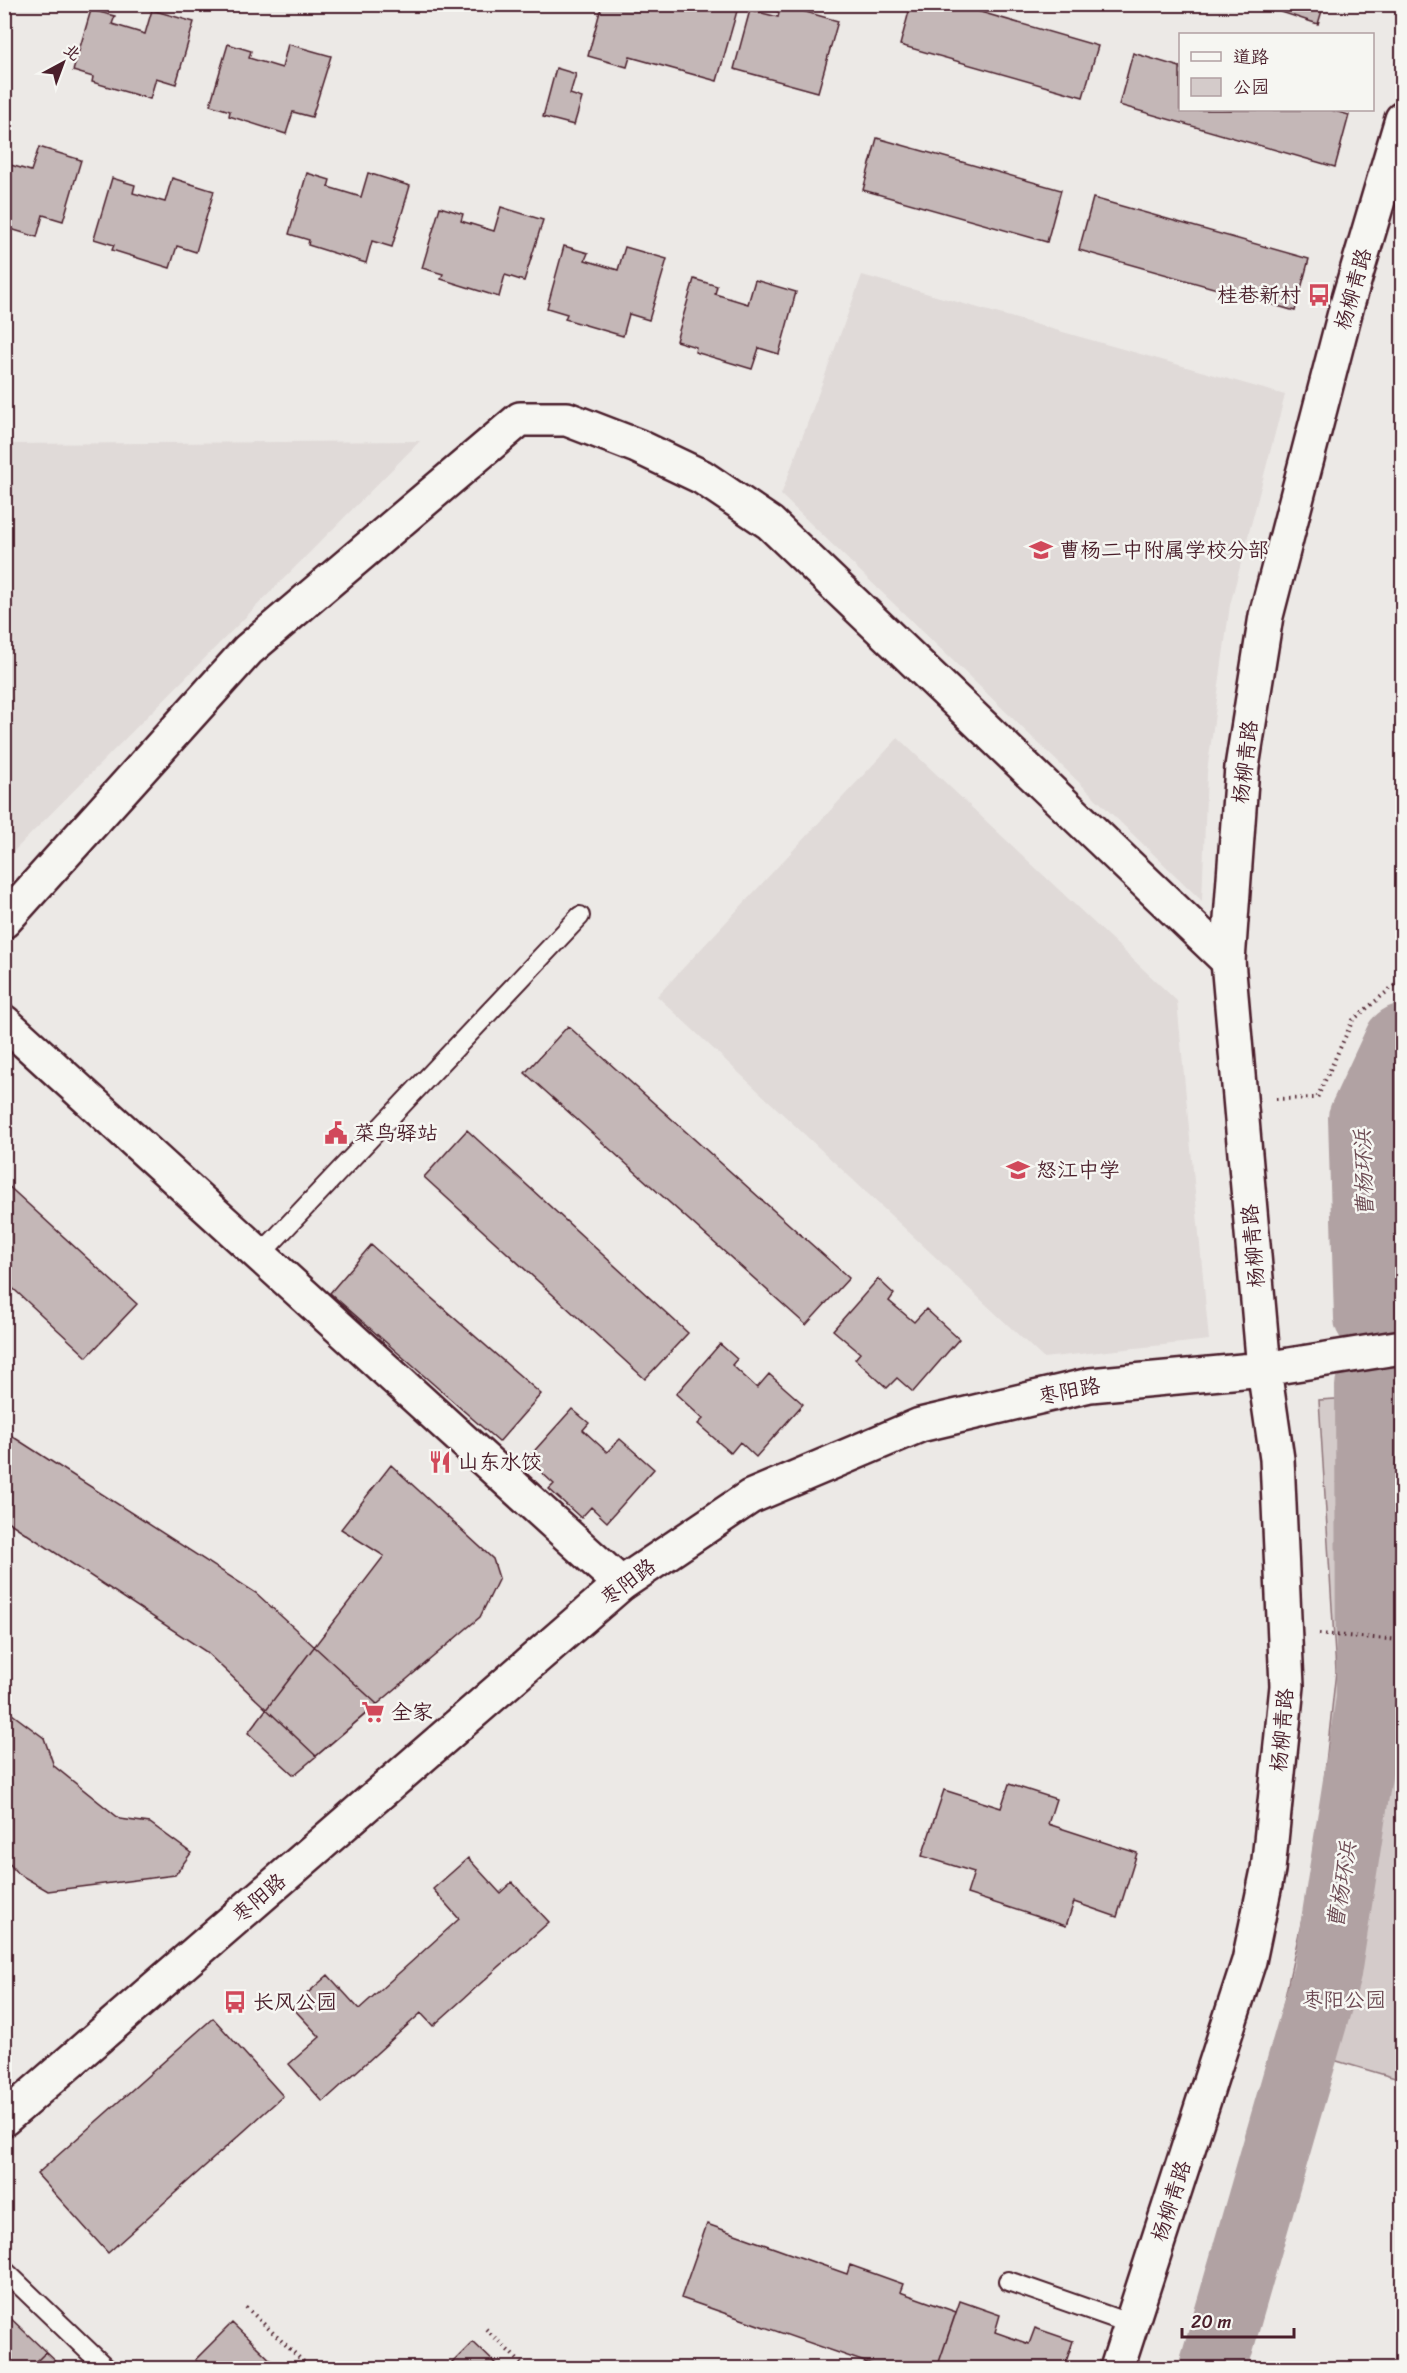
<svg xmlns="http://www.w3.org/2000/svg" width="1407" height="2373" font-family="Sriracha,'LXGW WenKai TC',sans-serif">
<rect width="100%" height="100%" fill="#ece9e6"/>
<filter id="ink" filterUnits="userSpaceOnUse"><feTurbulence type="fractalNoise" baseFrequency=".0167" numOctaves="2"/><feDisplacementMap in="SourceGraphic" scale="12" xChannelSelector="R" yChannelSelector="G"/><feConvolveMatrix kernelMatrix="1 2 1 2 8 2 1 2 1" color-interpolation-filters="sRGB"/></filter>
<g filter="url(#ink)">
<path fill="#e0dad8" d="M862,275L1285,395L1230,605L1207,772L1202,901L781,495Z
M420,441L5,860V444Z
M898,738L1177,1001L1209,1340L1043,1358L657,996Z"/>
<path fill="#d4cbca" stroke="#8f757a" stroke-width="1.5" d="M1402,1395V2080L1275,2043L1316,1855L1336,1671L1319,1400Z"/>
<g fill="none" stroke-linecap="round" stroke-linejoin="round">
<path stroke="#b1a2a3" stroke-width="68" d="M1368,1318L1362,1118L1398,1041L1402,1038
M1213,2368L1327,1973L1370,1699L1369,1386"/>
</g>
<path fill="#c4b7b7" stroke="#4a1f2b" stroke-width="1.5" d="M436,4H453L451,9Z
M602,4H739L717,81L630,57L627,67L588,56Z
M751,4H781L779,12Z
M911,4H953L1098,46L1083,97L900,45Z
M1257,4H1324L1318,24Z
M781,5L838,21L818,92L734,69L750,10L778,17Z
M91,10L115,16L112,24L145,34L152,10L194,22L176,84L156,78L150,99L92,82L93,77L73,71Z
M228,44L251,51L249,58L282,68L288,44L331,56L312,117L293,112L286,134L229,116L230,111L210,105Z
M1133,53L1180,67V110H1331L1349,115L1335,167L1119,105Z
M556,68L576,74L570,94L582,98L574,125L543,117Z
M877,138L1061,190L1047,242L863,190Z
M39,147L81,160L63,221L43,215L37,237L4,227V163L31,171Z
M307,173L330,180L328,187L361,197L368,173L410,186L392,247L372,241L366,263L308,245L309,240L289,234Z
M112,178L135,185L133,193L165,202L172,178L214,191L196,252L177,246L170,268L112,250L114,245L94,239Z
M1093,198L1309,259L1295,311L1079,250Z
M440,207L463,214L461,221L494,231L501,207L543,220L524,281L505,275L499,297L441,279L443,274L422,268Z
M564,246L588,253L585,260L618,270L625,247L667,259L649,320L629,314L623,336L565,319L567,314L547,308Z
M694,279L717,286L715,294L748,304L755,280L796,292L779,354L759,348L752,369L695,352L696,347L676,341Z
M568,1026L849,1278L806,1325L525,1073Z
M467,1130L688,1333L645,1379L424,1177Z
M4,1182L137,1304L87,1357L4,1280Z
M371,1245L541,1394L499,1442L330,1293Z
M878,1279L894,1294L889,1301L914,1322L926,1309L959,1339L913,1392L897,1378L887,1388L855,1359L860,1353L833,1330Z
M720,1344L737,1359L732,1365L757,1388L769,1374L803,1404L756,1457L740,1442L731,1453L698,1424L703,1419L676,1394Z
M572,1409L589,1423L583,1430L607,1452L620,1439L654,1469L607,1522L591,1507L581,1518L549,1489L554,1484L527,1459Z
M4,1431L256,1593L377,1704L316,1756L205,1651L4,1519Z
M391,1465L493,1559L499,1578L480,1617L294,1775L248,1733L384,1556L341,1529Z
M4,1708L44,1738L54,1766L120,1819L150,1823L191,1853L175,1875L48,1891L17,1873L4,1857Z
M1009,1784L1056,1799L1048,1824L1137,1853L1117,1917L1074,1902L1066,1926L967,1894L974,1872L922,1856L944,1790L1001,1808Z
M468,1858L500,1893L512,1882L549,1922L433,2026L421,2013L323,2102L289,2064L320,2037L292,2007L328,1975L359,2009L459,1919L433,1889Z
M213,2018L283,2096L108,2253L37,2174Z
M707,2224L847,2274L850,2265L903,2284L900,2292L956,2312L937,2368H882L681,2298Z
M960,2301L1000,2315L995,2332L1029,2344L1035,2328L1073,2341L1064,2368H937Z
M4,2312L46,2352L30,2368H4Z
M232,2323L279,2368H205L195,2360Z
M473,2342L500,2368H447Z
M46,2352L63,2368H30Z"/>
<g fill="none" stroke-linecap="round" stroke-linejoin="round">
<g stroke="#4a1f2b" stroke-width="22">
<path id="lane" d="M260,1255L580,916
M4,2270L106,2368
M1008,2281L1131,2324"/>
</g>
<g stroke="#4a1f2b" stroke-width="38">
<path id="street" d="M4,921L248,650L520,419H567L637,446L702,477L770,523L1228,961
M4,1022L621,1584"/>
</g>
<g stroke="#4a1f2b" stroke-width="38">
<path id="secondary" d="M4,2119L621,1584L750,1497L920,1425L1090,1385L1264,1369L1402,1347
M1117,2368L1249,1961L1268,1870L1287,1686L1277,1459L1264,1369L1228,961L1242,767L1266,616L1347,305L1402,119"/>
</g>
<path stroke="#4a1f2b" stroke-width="4" stroke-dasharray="1.5 4.5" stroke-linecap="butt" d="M1276,1099L1317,1098L1353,1020L1402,979
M1319,1634L1402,1640
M246,2307L310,2368
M486,2329L526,2368"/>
<use href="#lane" stroke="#f6f6f2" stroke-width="18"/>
<use href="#street" stroke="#f6f6f2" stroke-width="33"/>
<use href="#secondary" stroke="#f6f6f2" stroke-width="33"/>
</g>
</g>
<defs>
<g id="bus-bare" transform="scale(1.8)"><path d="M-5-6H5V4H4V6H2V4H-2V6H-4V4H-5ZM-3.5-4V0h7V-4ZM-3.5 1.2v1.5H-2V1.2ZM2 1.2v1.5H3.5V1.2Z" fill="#d1495b" stroke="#f6f6f2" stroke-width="2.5" paint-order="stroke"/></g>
<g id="school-bare" transform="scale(1.8)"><path d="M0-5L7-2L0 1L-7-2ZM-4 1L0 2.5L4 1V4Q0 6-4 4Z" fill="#d1495b" stroke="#f6f6f2" stroke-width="2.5" paint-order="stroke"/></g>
<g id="civic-bare" transform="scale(1.8)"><path d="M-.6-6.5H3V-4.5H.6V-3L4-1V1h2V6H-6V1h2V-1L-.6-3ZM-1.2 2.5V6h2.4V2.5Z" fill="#d1495b" stroke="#f6f6f2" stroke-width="2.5" paint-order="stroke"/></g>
<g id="restaurant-bare" transform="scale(1.8)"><path d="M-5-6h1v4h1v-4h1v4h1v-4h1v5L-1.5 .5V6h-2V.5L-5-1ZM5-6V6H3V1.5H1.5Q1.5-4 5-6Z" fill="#d1495b" stroke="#f6f6f2" stroke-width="2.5" paint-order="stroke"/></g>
<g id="supermarket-bare" transform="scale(1.8)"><path d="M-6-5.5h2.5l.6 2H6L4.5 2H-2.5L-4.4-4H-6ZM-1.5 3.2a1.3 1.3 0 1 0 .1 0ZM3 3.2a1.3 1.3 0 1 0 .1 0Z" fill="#d1495b" stroke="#f6f6f2" stroke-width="2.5" paint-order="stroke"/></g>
</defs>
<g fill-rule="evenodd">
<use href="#bus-bare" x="1319" y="295"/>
<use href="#school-bare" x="1041" y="550"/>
<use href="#civic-bare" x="336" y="1133"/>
<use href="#school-bare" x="1018" y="1170"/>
<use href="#restaurant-bare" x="440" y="1462"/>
<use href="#supermarket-bare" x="373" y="1712"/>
<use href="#bus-bare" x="235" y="2002"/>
</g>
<g text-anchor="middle" stroke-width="5" stroke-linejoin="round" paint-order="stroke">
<g font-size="21" fill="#4a1f2b" stroke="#f6f6f2">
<text transform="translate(1353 289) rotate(-74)" y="7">杨柳青路</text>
<text transform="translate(1245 762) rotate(-83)" y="7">杨柳青路</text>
<text transform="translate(1253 1246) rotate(-95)" y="7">杨柳青路</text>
<text transform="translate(1069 1391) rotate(-11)" y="7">枣阳路</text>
<text transform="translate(628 1582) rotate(-37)" y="7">枣阳路</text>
<text transform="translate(1282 1730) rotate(-85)" y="7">杨柳青路</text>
<text transform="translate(259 1898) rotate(-41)" y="7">枣阳路</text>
<text transform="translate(1171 2201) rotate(-72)" y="7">杨柳青路</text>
</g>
<g font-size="21" fill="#4a1f2b" stroke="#f6f6f2" text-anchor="start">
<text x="1301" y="302" text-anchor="end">桂巷新村</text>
<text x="1059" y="557">曹杨二中附属学校分部</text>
<text x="354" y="1140">菜鸟驿站</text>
<text x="1036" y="1177">怒江中学</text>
<text x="458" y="1469">山东水饺</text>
<text x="391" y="1719">全家</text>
<text x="253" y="2009">长风公园</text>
</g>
<g font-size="21" fill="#6c4a53" stroke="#f6f6f2">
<text x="1344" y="2007">枣阳公园</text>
</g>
<g font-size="22" font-style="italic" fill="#6e4d55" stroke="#f6f6f2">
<text transform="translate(1363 1173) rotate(-92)" y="8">曹杨环浜</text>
<text transform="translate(1341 1885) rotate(-81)" y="8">曹杨环浜</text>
</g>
</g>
<rect width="1407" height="2373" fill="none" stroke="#f6f6f2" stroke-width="24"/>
<rect x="12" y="12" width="1383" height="2349" fill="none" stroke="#4a1f2b" stroke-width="2" filter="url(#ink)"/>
<rect x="1179" y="33" width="195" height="78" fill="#f6f6f2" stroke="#b1a0a2" stroke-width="1.5"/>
<rect x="1191" y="52" width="30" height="9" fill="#f6f6f2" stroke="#b1a0a2" stroke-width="1.5"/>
<text x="1233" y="63" font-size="18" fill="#4a1f2b">道路</text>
<rect x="1191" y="78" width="30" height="18" fill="#d4cbca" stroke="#b1a0a2" stroke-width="1.5"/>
<text x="1233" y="93" font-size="18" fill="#4a1f2b">公园</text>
<g transform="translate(63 63) rotate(41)" stroke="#f6f6f2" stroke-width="4.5" paint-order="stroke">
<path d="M0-4.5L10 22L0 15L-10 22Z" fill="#4a1f2b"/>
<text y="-9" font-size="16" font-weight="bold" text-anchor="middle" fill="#4a1f2b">北</text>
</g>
<path d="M1182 2328v9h112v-9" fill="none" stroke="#4a1f2b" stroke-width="3"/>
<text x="1191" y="2328" font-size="18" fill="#4a1f2b" stroke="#f6f6f2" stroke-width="4.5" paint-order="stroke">20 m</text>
</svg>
